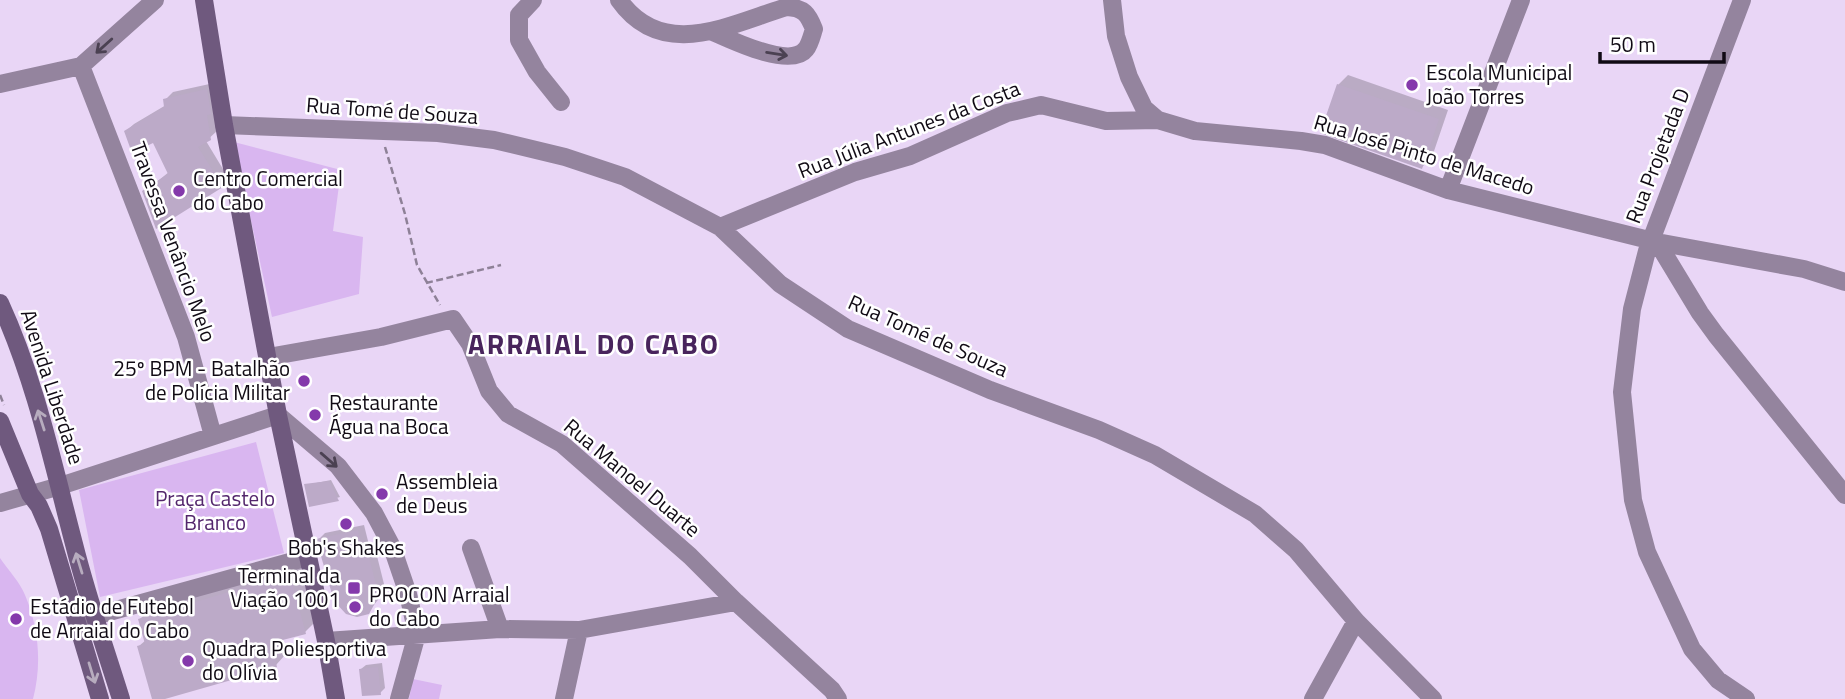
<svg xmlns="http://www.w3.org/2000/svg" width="1845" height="699" font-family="'Titillium Web',sans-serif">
<rect width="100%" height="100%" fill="#e9d6f6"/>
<path fill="#d9b6f0" d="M234,142L341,170L333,231L363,237L359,294L272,317Z
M256,442L284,553L100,597L79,490Z
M0,558C8,570 20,582 25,595C39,628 42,665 33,699H0Z
M413,679L442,685L439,699H409Z"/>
<path fill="#0003" d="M1348,75L1448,110L1432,157L1422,167L1338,85Z
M214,83L217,131L206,141L229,179L222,186L144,192L169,172L154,141L126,131L134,124L166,105L165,100L173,92Z
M331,480L340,497L311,505L306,485Z
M364,525L369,545L374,544L384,584L382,595L368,612L318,540L325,533Z
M300,565L315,622L305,632L281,639L285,655L276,665L154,699L139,646L146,640L140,619L150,609Z
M382,663L385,688L380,693L361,669L366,665Z"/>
<path fill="#bcaac8" d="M1337,84L1439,119L1422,169L1320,133Z
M207,89L211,114L207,115L211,140L198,147L223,187L156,229L142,191L168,174L153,143L132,153L124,131L164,107L163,99Z
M329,481L339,501L309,507L304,484Z
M358,530L362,551L367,550L378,592L375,603L369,614L357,617L346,614L334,601L316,539Z
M290,574L306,634L271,643L277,667L165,699H152L137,646L145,644L138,619Z
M378,667L381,695L362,696L359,669Z"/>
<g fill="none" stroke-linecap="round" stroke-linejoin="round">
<path stroke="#8e8197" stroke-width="2.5" stroke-dasharray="7 3.5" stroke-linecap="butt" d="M385,147L405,214L417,265L440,305
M426,283L501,265
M0,395L4,405"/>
<path stroke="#94849e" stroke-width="18" d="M533,0L519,15V40L537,72L561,102
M619,0C663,62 730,24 787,7C804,8 808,14 814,29C812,35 810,44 806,49C791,69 731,40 713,32
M1112,0L1116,36L1129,77L1144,108L1158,120L1195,131L1301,141L1325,145L1448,190L1657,242L1804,269L1845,282
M1742,0L1647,251L1632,309L1622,392L1633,500L1647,552L1692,649L1718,680L1746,699
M81,66L186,337L213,436
M0,84L81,66L155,0
M224,125L438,133L494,140L565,157L625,177L720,227L780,284L848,329L990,390L1099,430L1155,455L1255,514L1296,550L1356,621L1433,699
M1448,190L1521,0
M720,227L855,172L910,156L1007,113L1041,105L1106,121L1158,120
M1657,242L1700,313L1716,335L1845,495
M268,357L381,337L453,319L470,344L489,391L508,414L562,444L690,556L736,602L832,690L838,699
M0,503L60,486L278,415L338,466L374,513L392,547L408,594L417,634L399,699
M471,548L500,629
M80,620L308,557
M326,641L500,629L579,630L736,602
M564,699L579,630
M1313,699L1356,621"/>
<path stroke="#6f597e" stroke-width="18" d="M204,0L224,125L278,415L326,641L336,699
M0,303C35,379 53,464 74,544C87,596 105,648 121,699
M0,421L30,494L39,506L49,529L100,699"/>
</g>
<defs><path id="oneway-shaft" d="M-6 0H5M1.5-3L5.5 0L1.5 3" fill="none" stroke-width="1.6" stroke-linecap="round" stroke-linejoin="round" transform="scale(1.75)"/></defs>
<g stroke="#4b4152">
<use href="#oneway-shaft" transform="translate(104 46) rotate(138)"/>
<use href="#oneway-shaft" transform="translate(777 54) rotate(9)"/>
<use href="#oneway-shaft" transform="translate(329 460) rotate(41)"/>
</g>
<g stroke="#b7acbe">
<use href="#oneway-shaft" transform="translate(41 420) rotate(-108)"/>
<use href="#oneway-shaft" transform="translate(79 563) rotate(-107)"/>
<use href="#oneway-shaft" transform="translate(92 673) rotate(73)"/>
</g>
<g fill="#8439ab" stroke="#fff" stroke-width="2.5">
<circle cx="1412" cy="85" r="7"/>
<circle cx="179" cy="191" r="7"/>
<circle cx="304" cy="381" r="7"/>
<circle cx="315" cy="415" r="7"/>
<circle cx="382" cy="494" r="7"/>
<circle cx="346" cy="524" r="7"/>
<rect x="347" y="581" width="14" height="14" rx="3.5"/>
<circle cx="355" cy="607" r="7"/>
<circle cx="16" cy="619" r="7"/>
<circle cx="188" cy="661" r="7"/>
</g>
<g text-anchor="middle" stroke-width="5" stroke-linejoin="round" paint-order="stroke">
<g font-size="21" fill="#100a14" stroke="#fff" text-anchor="start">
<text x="1426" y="80">Escola Municipal<tspan x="1426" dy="24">João Torres</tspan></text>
<text x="193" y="186">Centro Comercial<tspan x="193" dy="24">do Cabo</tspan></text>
<text x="290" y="376" text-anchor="end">25º BPM - Batalhão<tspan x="290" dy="24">de Polícia Militar</tspan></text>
<text x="329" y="410">Restaurante<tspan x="329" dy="24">Água na Boca</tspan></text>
<text x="396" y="489">Assembleia<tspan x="396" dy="24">de Deus</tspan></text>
<text x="346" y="555" text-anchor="middle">Bob's Shakes</text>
<text x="340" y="583" text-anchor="end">Terminal da<tspan x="340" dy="24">Viação 1001</tspan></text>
<text x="369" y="602">PROCON Arraial<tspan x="369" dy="24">do Cabo</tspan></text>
<text x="30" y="614">Estádio de Futebol<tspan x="30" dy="24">de Arraial do Cabo</tspan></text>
<text x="202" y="656">Quadra Poliesportiva<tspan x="202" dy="24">do Olívia</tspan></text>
</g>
<g font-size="21" fill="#100a14" stroke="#fff">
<text transform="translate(392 111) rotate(4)" y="7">Rua Tomé de Souza</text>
<text transform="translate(909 130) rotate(-21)" y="7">Rua Júlia Antunes da Costa</text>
<text transform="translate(1424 155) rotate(17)" y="7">Rua José Pinto de Macedo</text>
<text transform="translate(1658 156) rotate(-69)" y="7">Rua Projetada D</text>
<text transform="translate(173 242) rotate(70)" y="7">Travessa Venâncio Melo</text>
<text transform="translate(928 336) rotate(24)" y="7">Rua Tomé de Souza</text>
<text transform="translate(52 387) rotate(72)" y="7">Avenida Liberdade</text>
<text transform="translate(632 478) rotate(40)" y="7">Rua Manoel Duarte</text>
</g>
<g font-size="21" fill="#53266c" stroke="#fff">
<text x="215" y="506">Praça Castelo<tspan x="215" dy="24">Branco</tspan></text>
</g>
<g font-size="28" font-weight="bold" letter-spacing="2" fill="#48245c" stroke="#fff">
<text x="594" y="354">ARRAIAL DO CABO</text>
</g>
</g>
<path d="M1600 52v10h124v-10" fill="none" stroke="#100a14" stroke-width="3.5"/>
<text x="1610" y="52" font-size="21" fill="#100a14" stroke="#ffffff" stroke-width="5" paint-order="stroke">50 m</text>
</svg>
